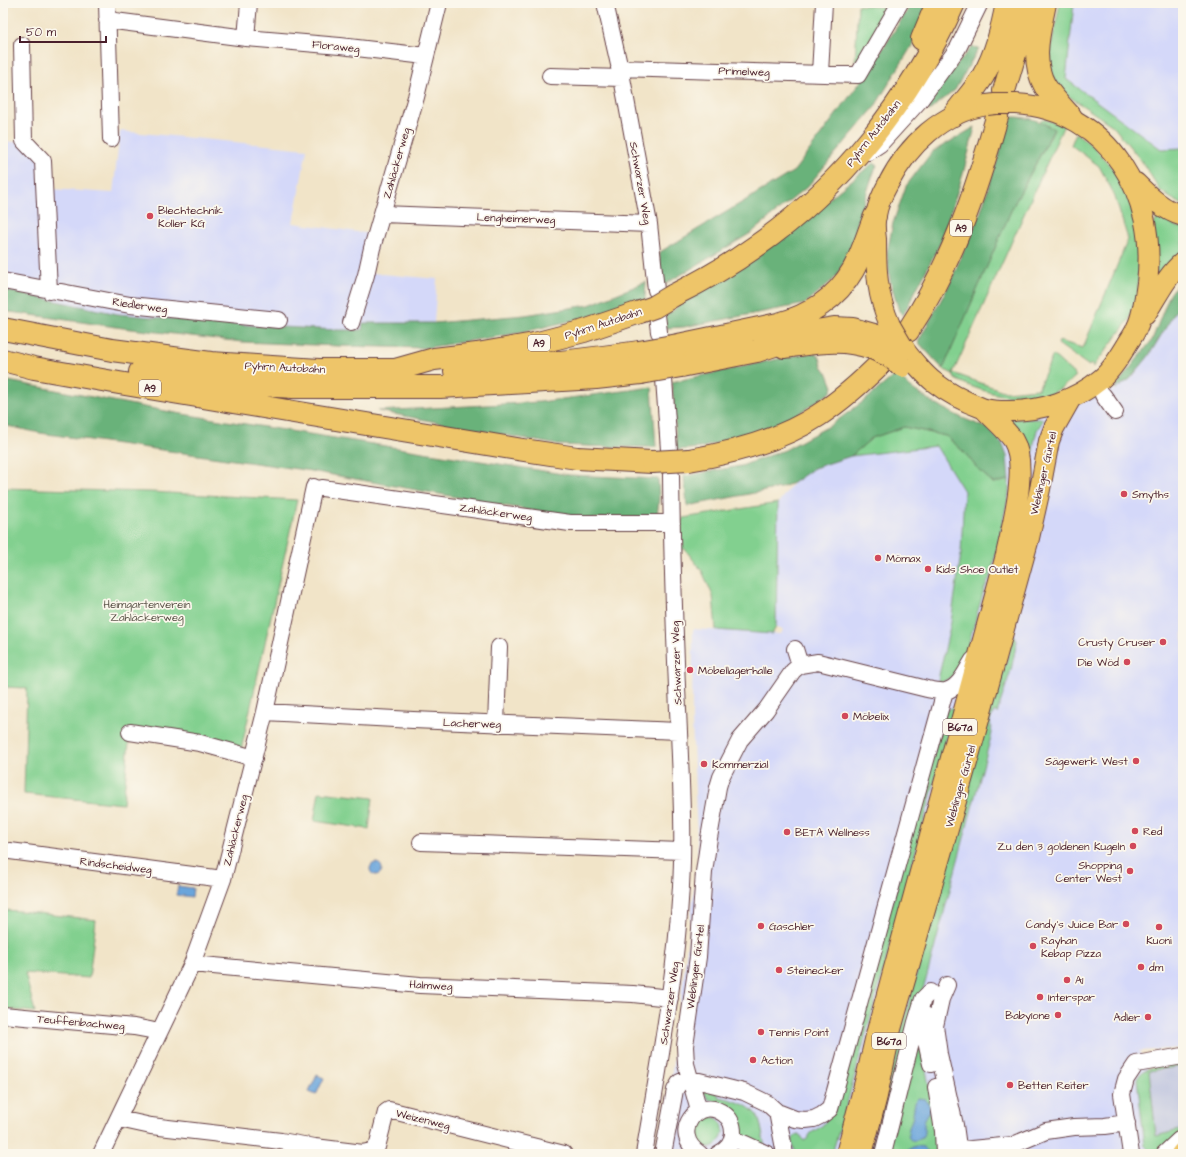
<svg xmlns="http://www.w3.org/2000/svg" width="1186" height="1157" font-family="'Architects Daughter',sans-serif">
<rect width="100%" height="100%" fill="#fbf7ec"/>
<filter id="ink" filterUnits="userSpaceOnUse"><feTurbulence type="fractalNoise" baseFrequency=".025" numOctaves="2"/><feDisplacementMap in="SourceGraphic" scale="8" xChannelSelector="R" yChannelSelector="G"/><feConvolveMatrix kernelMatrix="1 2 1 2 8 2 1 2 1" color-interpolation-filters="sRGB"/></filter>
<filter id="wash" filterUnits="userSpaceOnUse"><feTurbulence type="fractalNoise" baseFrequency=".012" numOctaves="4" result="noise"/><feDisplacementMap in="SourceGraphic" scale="16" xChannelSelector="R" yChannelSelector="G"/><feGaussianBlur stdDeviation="0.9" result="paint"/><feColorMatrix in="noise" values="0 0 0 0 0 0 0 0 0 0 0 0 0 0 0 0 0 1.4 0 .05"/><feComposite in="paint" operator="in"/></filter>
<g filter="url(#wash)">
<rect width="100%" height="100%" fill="#f1e4c8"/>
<path fill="#d4d8f9" d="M1074,3H1183V148L1161,149L1066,79Z
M120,131L307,149L293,223L379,235L371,273L437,279L434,323H363L362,330H337L227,324L118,314L3,290V142H43L50,189L113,193Z
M1183,299V1048L1139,1051L1149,1071L1156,1137L1153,1154H659L669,1109L671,1079L698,858L692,720L693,629L781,634L783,630L776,627L778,503L794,482L814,468L851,456L936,446L1116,389L1130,379L1148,357Z"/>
<path fill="#bdc3de" d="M1183,1066V1129L1156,1137L1149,1071Z"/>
<path fill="#82d08f" stroke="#66785d" d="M1060,3H1074L1066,79L1161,149L1183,148V205L1169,197L1160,190L1143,163L1113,126L1061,91L1049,71L1050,52Z
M858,5L890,8L861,61H855Z
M1042,119L1064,125L953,373L1006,392L1038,389L1053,355L1076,376C1068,383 1058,391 1048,395C1023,404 977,391 955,379L953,374L943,369L1013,206L1054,130L1040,121Z
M1076,133L1094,147L1118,175L1139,222L1138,293L1129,320L1093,367L1091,364L1089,366L1058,344L1059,341L1083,348L1128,239L1114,194L1099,166L1071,145Z
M1158,217L1177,227L1183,228V252L1176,257L1160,275L1156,273L1153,224L1156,222V220Z
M1008,419H1044L1037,430L1034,443L1027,498L1029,456L1024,441Z
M904,427L946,436L964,452L977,468L993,483L1009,480V493L991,575L984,590L963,663C957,673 951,678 940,683L938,680L951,622L961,554L964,491L936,446L851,456L872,438Z
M3,488L151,492L297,500L241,750L130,732L123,804L24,794L27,688L3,687Z
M778,503L776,627L772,634L716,630L713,596L702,571L684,548L679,554L680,524L683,518Z
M1014,635L1017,641L1011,670L997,713L994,711L990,721L992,733L925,983L915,1012L878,1154H870L897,1045L986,717L998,688Z
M955,707L847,1104L832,1154H796L792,1142C793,1138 795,1134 800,1134L804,1141L807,1139L811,1133L822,1126L834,1110L946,710Z
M319,792L373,798L369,829L314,821Z
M3,910L20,911L96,920L89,978L25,973L35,1012L3,1009Z
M919,1033L937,1128V1154H887Z
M1183,1063V1066L1149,1071L1156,1136L1183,1129V1136L1159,1152L1150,1151L1145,1146L1137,1079C1144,1064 1168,1065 1183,1063Z
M706,1090L717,1092L719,1097C732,1099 751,1105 758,1117C762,1126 763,1139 765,1148L742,1140L733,1112L725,1105L708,1099L703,1091Z
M707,1115C710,1116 714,1117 716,1118C733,1127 717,1155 701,1145C699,1144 696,1141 694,1139V1123Z"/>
<path fill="#69b27a" stroke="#5a6852" d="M912,3H927L913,44L874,108L807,187L751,233L662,286L659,267L660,252L794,171L870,69Z
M972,47L979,48L955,90L929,111L927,109C939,85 955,67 972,47Z
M1011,117C1031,117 1037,120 1054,129L1013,206L943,369L918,342L948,287L980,214Z
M975,127L963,174L941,242L903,315L899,311L890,280L887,253L893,223L906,186L932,152Z
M873,163L877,165L872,177L859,217L852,247L836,277L805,304L684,327L666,328L665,315L672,312L679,304L815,210Z
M1183,275V299L1148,357L1130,379L1116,389V386L1152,340L1169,296Z
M646,282L645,300L600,314L519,333L425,348L339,346L242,342L123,328L3,311V290L118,314L227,324L337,330H362L363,323H434L525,315L589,305Z
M810,353L817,354L820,358L822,366L828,374L833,387L831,392L782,425L700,448L677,450L672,382L778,359Z
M896,374L911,388L935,404L960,417L987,428L1002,443L1007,456L1009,480L993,483L977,468L964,452L946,436L904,427L872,438L851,456L814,468L793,483L780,488L687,506L684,476L741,466L785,450L831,425L868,398Z
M3,380L176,413L569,475L658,479L659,498L657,517L579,519L305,470L40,433L3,425Z
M652,387L656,447H614L558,445L378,411L540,402Z"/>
<path fill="#6ba5db" stroke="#5a6283" d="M370 869a6 6 0 1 1 12 0a6 6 0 1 1-12 0Z
M178,886L193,888L192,897L176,895Z
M317,1075L324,1078L316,1095L309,1092Z
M918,1098L925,1099C928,1102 929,1104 930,1108C930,1113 925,1117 924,1122C924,1127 925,1134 922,1138C921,1139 917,1140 916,1140C904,1143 909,1127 911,1122C915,1114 912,1104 918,1098Z
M915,1146L923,1147L928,1154H906L909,1149Z"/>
</g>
<g filter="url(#ink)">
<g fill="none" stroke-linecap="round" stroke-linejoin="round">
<g stroke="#633d43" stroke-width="18">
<path id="minor" d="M107,3L111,139
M605,3L622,78L649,224L656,290
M107,20L246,38L249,3
M246,38L340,46L425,56
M22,45L24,141L43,161L49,291
M619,68L858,75L900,3
M820,73L824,3
M550,76L622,78
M868,152L880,144L920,100L958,48L980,3
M382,214L649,224
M3,281L130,305L279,320
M657,315L659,332
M351,323L366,275L372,248L416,97L439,3
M664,379L669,450
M1103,395L1115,412
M322,488L570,523H672
M795,649L800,665
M265,712L413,720L679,731
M496,724L499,647
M130,732L200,743L254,758
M421,842L682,851
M10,851L223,879
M192,964L420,985L633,994L670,998
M947,985L941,999L935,1026L939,1054L955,1125L959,1154
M924,1014L923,1028L931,1064
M3,1015L134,1027L150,1030L158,1033
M936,1087L943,1131L944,1154
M699,1111L686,1064L685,1046L698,957L704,872L709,838L718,787L721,777L740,740L766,710L793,671L800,665L818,662L927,689C932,690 940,692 946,691C960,687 966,671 973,660
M777,1112L785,1154
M119,1119L151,1126L281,1141L315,1147L363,1153L371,1151L377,1147L385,1116L386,1112L389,1110L564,1154
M732,1138L767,1154
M959,1148L971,1149L1013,1145L1046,1131L1074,1127L1105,1126L1127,1123
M101,1154L192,964L223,879L265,712L314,487
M644,1154C659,1065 676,976 681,886C684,835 681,783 679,732C675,646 672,561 671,475
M663,1154L675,1090L680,1082L691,1079L744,1092L767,1103L777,1112L795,1119L805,1120L814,1119L822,1115L830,1109L945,691
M700,1154C668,1133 699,1094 724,1114C730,1118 733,1125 733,1133C733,1143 727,1150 718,1154
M883,1154L916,1022L923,999L930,992
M1131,1154L1122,1094L1126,1079L1136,1064L1183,1056
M1164,1154L1179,1140L1183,1139"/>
</g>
<g stroke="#633d43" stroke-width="22">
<path id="major" d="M1136,183C1150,197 1163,210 1183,216
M1145,315C1157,297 1166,276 1183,262
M890,325C877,295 876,272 876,239C875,232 874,222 876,215C878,204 883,193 888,184C908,145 942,112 987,105
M784,348C817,344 840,338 872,349
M904,349C911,359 925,375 934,382C948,393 966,402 982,408C990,411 1000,411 1009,411C1042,411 1076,400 1101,379C1112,370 1121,355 1128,343C1131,338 1135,333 1137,327C1143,315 1145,296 1147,283C1158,196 1110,110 1016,104
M846,1154L867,1074L877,1031L1006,555C1012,526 1029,466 1013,440C1005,428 993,419 984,409
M862,1154L877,1096L891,1029L970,752L1029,538L1040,489L1049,441L1054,428L1071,398
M1181,1154L1183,1152"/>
</g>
<g stroke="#633d43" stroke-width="24">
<path id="highway" d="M1045,3C1040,30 1030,60 1045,86C1052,97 1062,107 1071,117
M922,39L937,3
M1004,91L1015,54L1026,3
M954,115C963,102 975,90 983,76C996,54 1002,28 1007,3
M674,295C702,281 730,265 755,247C842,187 911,99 954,3
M3,329L112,350L211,363L319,370H395L434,359L477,354L534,344L584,331L640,312
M908,331C951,266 976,192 997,117
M678,345L778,324C809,316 837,298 853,270C862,254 868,233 875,216
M3,360L34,368L119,383L517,449L577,458L652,462
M681,366L757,351L816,331L834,328L853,329L881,337
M455,371C517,367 578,361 639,352
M140,372L215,382L293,387H440L596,378L641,373
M689,460C732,453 783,439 819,415C843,399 863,381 883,361"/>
</g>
<use href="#minor" stroke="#fff" stroke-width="16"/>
<use href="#major" stroke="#eec569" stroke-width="20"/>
<use href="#highway" stroke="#eec569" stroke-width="22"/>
<g stroke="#633d43" stroke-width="22" stroke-linecap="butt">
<path id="major-bridge" d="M987,105L995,104H1016
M890,325L904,349
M872,349L889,357L902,367"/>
</g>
<g stroke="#633d43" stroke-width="24" stroke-linecap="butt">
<path id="highway-bridge" d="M640,312L654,307L674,295
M881,337L904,349
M639,352L678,345
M641,373L681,366
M652,462L689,460"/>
</g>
<use href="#major-bridge" stroke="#eec569" stroke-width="20"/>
<use href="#highway-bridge" stroke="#eec569" stroke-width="22"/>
</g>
</g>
<g fill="#d1495b" stroke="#fbf7ec" stroke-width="1.5">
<circle cx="150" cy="216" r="4"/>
<circle cx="1124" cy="494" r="4"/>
<circle cx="878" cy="558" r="4"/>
<circle cx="928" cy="569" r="4"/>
<circle cx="1163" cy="642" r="4"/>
<circle cx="1127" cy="662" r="4"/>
<circle cx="690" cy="670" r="4"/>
<circle cx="845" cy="716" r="4"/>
<circle cx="1136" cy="761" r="4"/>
<circle cx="704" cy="764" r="4"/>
<circle cx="1135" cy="831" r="4"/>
<circle cx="787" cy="832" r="4"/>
<circle cx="1133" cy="846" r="4"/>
<circle cx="1130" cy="871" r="4"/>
<circle cx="1126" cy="924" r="4"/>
<circle cx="761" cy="926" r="4"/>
<circle cx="1159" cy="927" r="4"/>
<circle cx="1033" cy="946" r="4"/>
<circle cx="1141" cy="967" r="4"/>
<circle cx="779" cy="970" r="4"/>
<circle cx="1067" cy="980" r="4"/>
<circle cx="1040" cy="997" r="4"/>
<circle cx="1058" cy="1015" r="4"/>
<circle cx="1148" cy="1017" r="4"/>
<circle cx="761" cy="1032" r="4"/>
<circle cx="753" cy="1060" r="4"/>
<circle cx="1010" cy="1085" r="4"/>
</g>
<g text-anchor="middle" stroke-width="3.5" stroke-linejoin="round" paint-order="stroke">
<g fill="#fbf7ec" stroke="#7f6065" stroke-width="1">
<rect x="950" y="220" width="22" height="16" rx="3"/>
<rect x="528" y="335" width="22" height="16" rx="3"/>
<rect x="139" y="380" width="22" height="16" rx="3"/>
<rect x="943" y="719" width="34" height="16" rx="3"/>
<rect x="872" y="1033" width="34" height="16" rx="3"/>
</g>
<g font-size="10" font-weight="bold" fill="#4a1f2b">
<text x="961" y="232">A9</text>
<text x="539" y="347">A9</text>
<text x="150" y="392">A9</text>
<text x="960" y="731">B67a</text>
<text x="889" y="1045">B67a</text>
</g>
<g font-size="11" fill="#4a1f2b" stroke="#fbf7ec">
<text transform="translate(336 46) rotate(6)" y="4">Floraweg</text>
<text transform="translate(744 71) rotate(2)" y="4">Primelweg</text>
<text transform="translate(873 133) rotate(-52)" y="4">Pyhrn Autobahn</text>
<text transform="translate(396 163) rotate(-74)" y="4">Zahläckerweg</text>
<text transform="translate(641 183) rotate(80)" y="4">Schwarzer Weg</text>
<text transform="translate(516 218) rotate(2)" y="4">Lengheimerweg</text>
<text transform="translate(140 305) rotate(8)" y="4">Riedlerweg</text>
<text transform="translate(603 323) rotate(-18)" y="4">Pyhrn Autobahn</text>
<text transform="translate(285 367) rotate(3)" y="4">Pyhrn Autobahn</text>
<text transform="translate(1043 473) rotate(-77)" y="4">Weblinger Gürtel</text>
<text transform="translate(496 512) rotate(8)" y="4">Zahläckerweg</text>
<text transform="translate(676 663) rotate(-92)" y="4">Schwarzer Weg</text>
<text transform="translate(472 723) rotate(2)" y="4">Lacherweg</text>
<text transform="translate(960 786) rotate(-74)" y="4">Weblinger Gürtel</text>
<text transform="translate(235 830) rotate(-76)" y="4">Zahläckerweg</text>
<text transform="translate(116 865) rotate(7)" y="4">Rindscheidweg</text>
<text transform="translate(695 967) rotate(-83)" y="4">Weblinger Gürtel</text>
<text transform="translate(431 985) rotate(3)" y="4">Halmweg</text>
<text transform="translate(669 1003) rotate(-82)" y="4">Schwarzer Weg</text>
<text transform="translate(81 1022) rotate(5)" y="4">Teuffenbachweg</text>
<text transform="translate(423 1119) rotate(14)" y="4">Weizenweg</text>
</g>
<g font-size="11" fill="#4a1f2b" stroke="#fbf7ec" text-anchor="start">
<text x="158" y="214">Blechtechnik<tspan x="158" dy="13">Koller KG</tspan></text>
<text x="1132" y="498">Smyths</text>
<text x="886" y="562">Mömax</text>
<text x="936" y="573">Kids Shoe Outlet</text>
<text x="1155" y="646" text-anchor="end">Crusty Cruser</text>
<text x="1119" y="666" text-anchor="end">Die Wöd</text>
<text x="698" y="674">Möbellagerhalle</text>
<text x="853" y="720">Möbelix</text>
<text x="1128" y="765" text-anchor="end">Sägewerk West</text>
<text x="712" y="768">Kommerzial</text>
<text x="1143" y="835">Red</text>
<text x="795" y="836">BETA Wellness</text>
<text x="1125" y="850" text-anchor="end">Zu den 3 goldenen Kugeln</text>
<text x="1122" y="869" text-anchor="end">Shopping<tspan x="1122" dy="13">Center West</tspan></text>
<text x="1118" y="928" text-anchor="end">Candy‘s Juice Bar</text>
<text x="769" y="930">Gaschler</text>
<text x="1041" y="944">Rayhan<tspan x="1041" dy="13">Kebap Pizza</tspan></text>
<text x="1159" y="944" text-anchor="middle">Kuoni</text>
<text x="1149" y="971">dm</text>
<text x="787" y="974">Steinecker</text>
<text x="1075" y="984">A1</text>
<text x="1048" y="1001">Interspar</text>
<text x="1050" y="1019" text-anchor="end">Baby1one</text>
<text x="1140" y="1021" text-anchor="end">Adler</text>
<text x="769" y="1036">Tennis Point</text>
<text x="761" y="1064">Action</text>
<text x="1018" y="1089">Betten Reiter</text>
</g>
<g font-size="11" fill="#5b5449" stroke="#fbf7ec">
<text x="147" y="608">Heimgartenverein<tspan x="147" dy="13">Zahläckerweg</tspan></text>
</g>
</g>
<rect width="1186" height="1157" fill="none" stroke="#fbf7ec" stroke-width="16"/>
<path d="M20 36v6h86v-6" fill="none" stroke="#4a1f2b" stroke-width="2"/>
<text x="26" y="36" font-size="12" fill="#4a1f2b" stroke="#fbf7ec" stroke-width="3" paint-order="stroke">50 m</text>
</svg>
